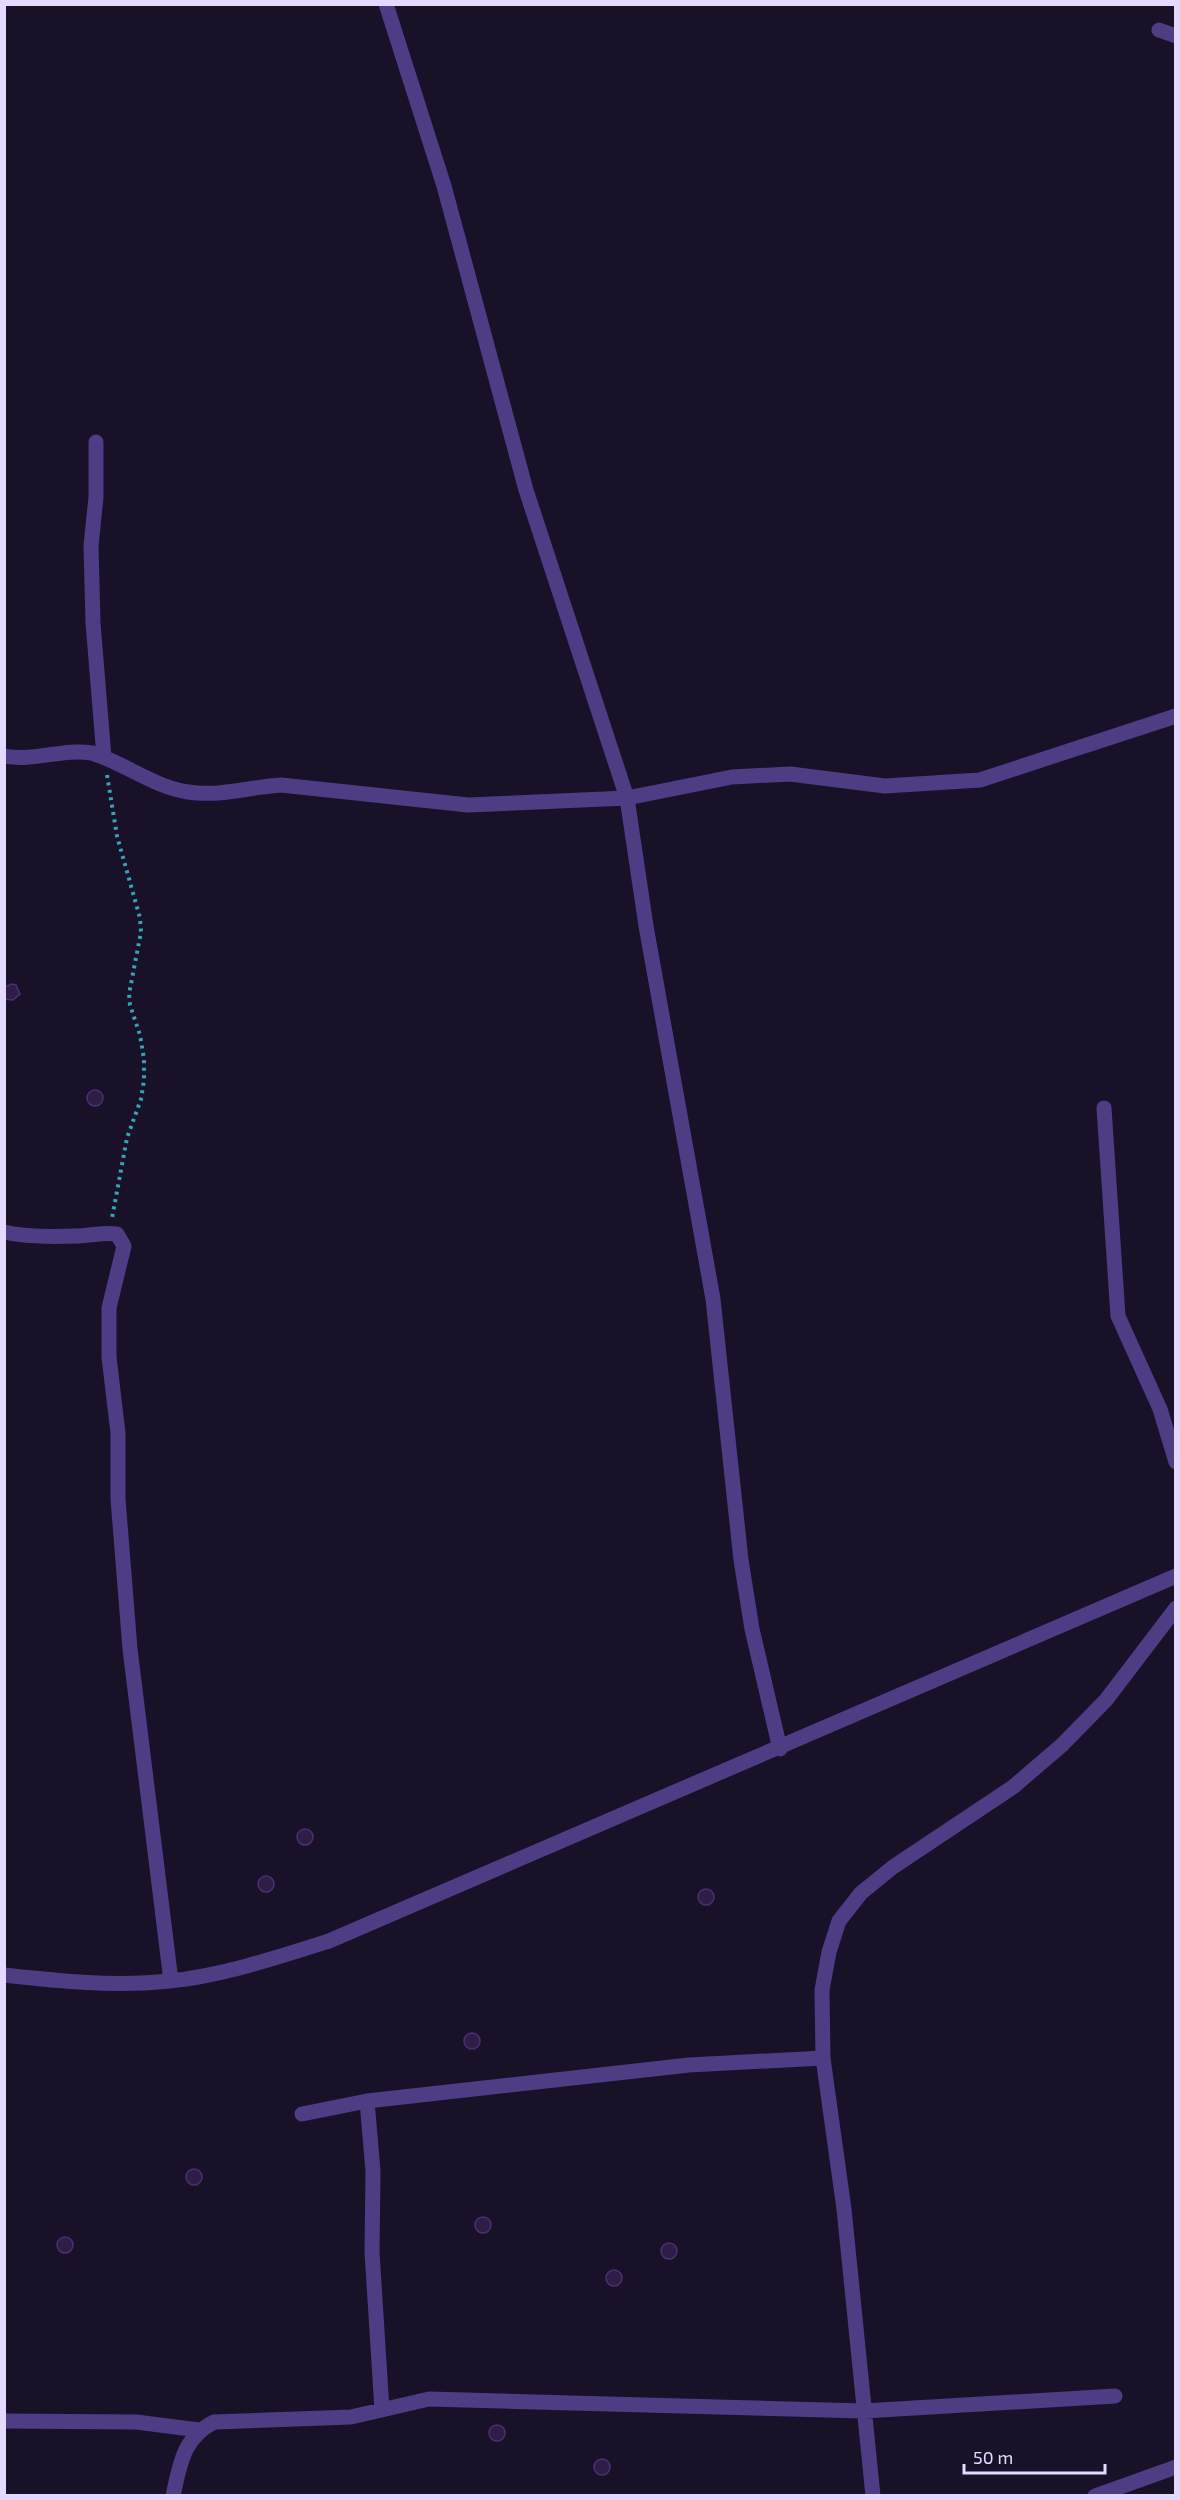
<svg xmlns="http://www.w3.org/2000/svg" width="1180" height="2500" font-family="'Exo 2',sans-serif">
<rect width="100%" height="100%" fill="#191128"/>
<path fill="#2f1d48" stroke="#4b3073" stroke-width="1.5" d="M12,984L16,985L20,994L13,1000L4,999V987Z
M87 1098a8 8 0 1 1 16 0a8 8 0 1 1-16 0Z
M297 1837a8 8 0 1 1 16 0a8 8 0 1 1-16 0Z
M258 1884a8 8 0 1 1 16 0a8 8 0 1 1-16 0Z
M698 1897a8 8 0 1 1 16 0a8 8 0 1 1-16 0Z
M464 2041a8 8 0 1 1 16 0a8 8 0 1 1-16 0Z
M186 2177a8 8 0 1 1 16 0a8 8 0 1 1-16 0Z
M475 2225a8 8 0 1 1 16 0a8 8 0 1 1-16 0Z
M57 2245a8 8 0 1 1 16 0a8 8 0 1 1-16 0Z
M661 2251a8 8 0 1 1 16 0a8 8 0 1 1-16 0Z
M606 2278a8 8 0 1 1 16 0a8 8 0 1 1-16 0Z
M489 2433a8 8 0 1 1 16 0a8 8 0 1 1-16 0Z
M594 2467a8 8 0 1 1 16 0a8 8 0 1 1-16 0Z"/>
<g fill="none" stroke-linecap="round" stroke-linejoin="round">
<path stroke="#34a4b6" stroke-width="4" stroke-dasharray="3 4.5" stroke-linecap="butt" d="M107,775L117,836L140,918L141,932L129,994L130,1005L140,1035L144,1059V1080L141,1099L127,1138L112,1218"/>
<path stroke="#4e3d85" stroke-width="15" d="M386,4L444,186L526,490L627,798L646,926L713,1299L741,1560L752,1629L780,1749
M1159,30L1176,36
M96,442V497L91,546L93,623L104,757
M4,756C34,762 63,748 92,753C124,763 154,787 188,792C219,797 250,787 281,785L468,805L627,798L732,777L790,774L885,786L980,780L1176,716
M1104,1108L1118,1316L1160,1409L1176,1462
M4,1232C26,1237 52,1237 75,1236C89,1236 103,1232 117,1234L124,1246L109,1308V1357L118,1433V1499L130,1649L171,1981
M4,1975C59,1981 114,1987 169,1981C221,1976 279,1957 329,1941L1176,1576
M367,2101L373,2171L372,2252L382,2410
M302,2114L367,2101L689,2065L823,2058
M4,2421L136,2422L199,2430
M173,2496C180,2464 183,2438 214,2422L351,2417L429,2399L864,2411L1115,2396
M873,2496L844,2209L823,2058L822,1990L829,1952L839,1921L861,1893L893,1867L1013,1787L1062,1745L1106,1700L1176,1608
M1095,2496L1176,2467"/>
</g>
<rect width="1180" height="2500" fill="none" stroke="#e4d9fe" stroke-width="12"/>
<path d="M964 2464v9h141v-9" fill="none" stroke="#e4d9fe" stroke-width="3"/>
<text x="973" y="2464" font-size="18" fill="#e4d9fe" stroke="#191128" stroke-width="4.5" paint-order="stroke">50 m</text>
</svg>
